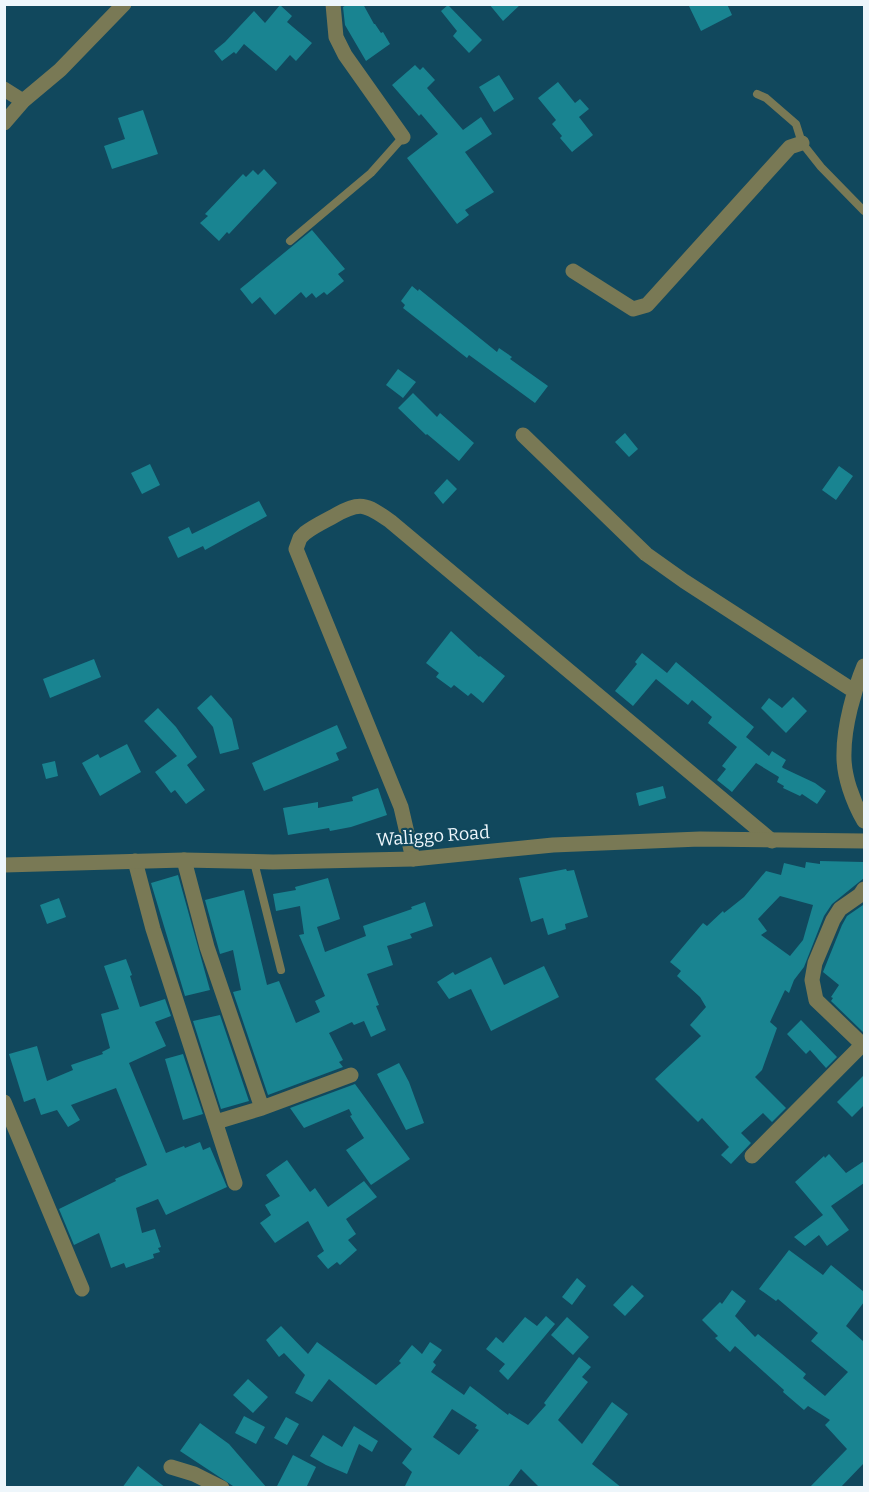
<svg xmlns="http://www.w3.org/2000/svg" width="869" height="1492" font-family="Bitter,serif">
<rect width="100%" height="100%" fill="#11485d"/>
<path fill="#198491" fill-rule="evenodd" d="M348,4H363L374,24H375L381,33L383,32L390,44L366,61L345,25L343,7Z
M489,4H521L503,21Z
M688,4H727L732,15L701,31Z
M280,5L292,16L287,22L312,43L296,61L290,55L276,71L244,44L236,54L234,52L222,61L214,51L225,42L254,11L265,23Z
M448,5L482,40L469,53L453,36L457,31L441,11Z
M415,65L420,70L423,67L435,80L427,88L463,130L481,117L492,134L465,152L494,192L465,210L469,215L457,224L407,158L438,134L421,114L419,116L392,85Z
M499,75L514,99L494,112L479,87Z
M558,82L575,103L580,99L589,109L579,117L593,135L572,152L560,138L562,136L552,124L556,120L538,98Z
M143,110L158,154L112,169L104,146L125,139L118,118Z
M264,169L277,183L229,234L227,232L219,241L200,223L208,216L205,214L243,174L246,177L253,170L258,175Z
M312,230L345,269L338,274L344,281L327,295L324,292L316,298L312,293L306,298L301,292L275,315L260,297L252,304L240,289Z
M412,286L418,291L419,289L497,352L499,348L512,357L510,359L548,386L535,403L469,355L467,358L403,308L405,305L401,301Z
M398,369L416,382L403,398L386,385Z
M413,393L437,417L440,413L474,443L459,461L427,434L426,435L398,408Z
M625,433L638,449L629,457L615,442Z
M150,464L160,485L142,494L131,473Z
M839,466L853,476L836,500L822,490Z
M447,479L457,489L443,504L434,493Z
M259,501L267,516L205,550L203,546L178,558L168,537L189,527L192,534Z
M451,631L479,657L480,656L505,676L483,703L471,693L468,696L454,685L451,688L436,677L439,673L426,663Z
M642,653L667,673L676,662L754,727L746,737L769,756L772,751L786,760L782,767L783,768L815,783L826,791L817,804L802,794L800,796L783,788L784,786L777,782L779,777L756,763L732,792L717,780L726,769L722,766L737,747L708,723L712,717L692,700L688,705L656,679L633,706L615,691L637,664L635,662Z
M94,659L101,677L50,698L43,679Z
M211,695L232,719L239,749L220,754L213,727L197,708Z
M793,697L807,711L786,733L761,708L769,698L782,708Z
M158,708L176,727L197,757L187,765L205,790L186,804L175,790L171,793L155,772L177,756L144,721Z
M337,725L347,748L336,753L339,760L264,791L252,763Z
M127,744L141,772L100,796L82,763L98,754L100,758Z
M55,761L58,776L46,779L42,764Z
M663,786L666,798L639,806L636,793Z
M378,788L387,815L351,827L330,831L329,828L288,835L283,808L318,802V808L353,801L352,797Z
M820,861L864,862V878L832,904L824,916L804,967L794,980L789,993L785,990L770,1022L777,1028L762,1070L755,1077L786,1108L772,1122L763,1113L741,1133L751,1143L731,1164L721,1155L729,1147L702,1118L698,1122L655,1079L701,1036L690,1025L706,1007L700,997L677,976L681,971L670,962L703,923L707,926L723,911L724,913L744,897L766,871L781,875L784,863L805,868L806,862L820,864ZM780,896L813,905L803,940L790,956L761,935L767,931L758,919Z
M566,869L567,871L574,870L588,917L565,924L566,929L548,935L543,918L531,922L519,878Z
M178,875L210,990L185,996L151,883Z
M328,878L340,919L317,927L325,952L366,936L363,926L412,909L411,907L425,902L433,926L410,934L412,938L387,946L393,965L367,974L379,1005L376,1006L386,1030L371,1037L364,1021L354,1025L352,1022L329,1033L343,1060L339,1062L343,1067L268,1095L233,992L241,990L233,950L220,954L205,900L244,890L267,985L279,981L296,1023L320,1012L315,1001L325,996L299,935L304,934L300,906L276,911L273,894L296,890L295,887Z
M59,898L66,917L47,924L40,905Z
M863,905L864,909V1033L831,1001L833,998L831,997L839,985L823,972L842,925L847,916Z
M491,957L504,985L544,966L559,997L491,1031L471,989L449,999L437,982L453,972L455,975Z
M126,959L132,975L130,976L140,1007L165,999L171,1016L155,1022L166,1046L129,1063L166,1153L184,1146L185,1148L200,1142L203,1150L210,1147L227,1187L166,1215L158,1199L136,1208L142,1233L155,1229L161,1247L158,1248L160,1252L153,1254L154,1258L126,1268L124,1263L111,1268L99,1233L74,1245L59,1209L116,1181L115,1179L147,1165L116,1088L71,1105L80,1120L68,1127L57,1110L41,1115L35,1098L24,1102L9,1054L37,1046L47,1081L73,1070L71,1065L103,1054L102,1052L110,1048L101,1014L119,1009L104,966Z
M220,1015L249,1101L221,1109L193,1021Z
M801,1020L837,1057L826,1068L810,1050L806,1054L787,1034Z
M183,1054L203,1114L183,1120L165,1059Z
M399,1063L409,1082L424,1123L406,1130L377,1074Z
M864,1075V1105L852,1117L837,1102Z
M355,1084L410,1159L371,1185L346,1150L364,1138L350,1116L352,1115L349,1109L304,1128L290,1108Z
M829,1154L846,1173L864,1161V1183L831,1206L849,1230L827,1246L819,1235L805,1246L794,1237L823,1215L795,1182L824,1156L825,1158Z
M287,1160L310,1192L315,1188L328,1207L364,1181L377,1197L346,1219L356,1234L348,1240L357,1250L340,1265L337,1262L328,1269L317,1256L324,1251L308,1221L275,1243L260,1223L271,1215L265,1205L280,1196L266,1175Z
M789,1250L823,1275L831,1265L864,1292V1302L846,1326L864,1342V1463L840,1488H809L847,1449L825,1425L830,1420L808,1406L804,1410L783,1392L784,1390L735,1346L730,1352L715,1338L718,1336L702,1320L720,1302L722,1304L732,1290L746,1301L735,1316L755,1337L758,1334L806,1374L803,1378L825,1396L848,1372L811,1341L818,1333L778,1299L776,1301L759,1289Z
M577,1278L586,1286L572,1305L562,1297Z
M632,1285L644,1296L625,1316L613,1305Z
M546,1316L555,1324L508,1380L499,1371L505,1364L486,1349L496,1337L503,1343L525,1317L537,1326Z
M567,1317L589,1337L573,1355L551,1335Z
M281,1326L308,1354L317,1342L376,1385L401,1363L399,1361L412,1345L422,1354L430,1342L442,1350L433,1362L436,1365L431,1372L464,1395L470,1386L508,1415L509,1413L528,1425L546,1405L544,1403L579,1357L591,1367L582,1377L588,1382L558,1420L582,1444L612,1402L628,1414L592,1464L622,1488H540L521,1469L507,1488H404L412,1472L402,1463L412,1449L329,1379L312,1402L295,1393L305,1375L284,1353L279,1357L266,1340ZM452,1409L477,1425L475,1428L479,1430L459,1455L433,1437Z
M248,1379L268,1397L253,1413L233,1395Z
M244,1416L265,1427L256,1444L235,1433Z
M286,1417L299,1424L287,1445L274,1438Z
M200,1423L229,1444L267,1488H236L180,1451Z
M354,1426L378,1441L372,1452L359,1444L347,1474L326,1465L310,1456L323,1435L342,1447Z
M293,1455L316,1467L306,1488H276Z
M138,1466L166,1488H122Z"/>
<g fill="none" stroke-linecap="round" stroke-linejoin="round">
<path stroke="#797955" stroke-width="8" d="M757,94L766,98L796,124L802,143L821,167L864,211
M290,241L371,173L403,137
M254,862L281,970"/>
<path stroke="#797955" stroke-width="15" d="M333,4L336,37L345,55L403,137
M4,89L23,101
M4,123L23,101L60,70L124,4
M573,271L633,309L647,305L790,147L802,143
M523,435L646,554L684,581L854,691
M864,666C854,690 844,726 844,753C843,775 853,802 864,821
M413,859L401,807L296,549L300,538L305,533C314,526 325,521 334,516C360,501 366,504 390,521L772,841
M184,860L207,947L262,1108
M135,861L153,929L235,1183
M864,889L860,895L840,909L833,920L815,963L812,980L816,1000L864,1046
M4,1102L82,1289
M216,1122L262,1108L351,1075
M752,1156L862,1045
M171,1467L194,1474L222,1488"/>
<path stroke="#797955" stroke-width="15" d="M4,865L184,860L273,862L413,859L553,845L700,839L864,841"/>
</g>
<g text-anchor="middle" stroke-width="4.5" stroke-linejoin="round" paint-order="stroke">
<g font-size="18" fill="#eef6fb" stroke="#11485d">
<text transform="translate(433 836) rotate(-4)" y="6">Waliggo Road</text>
</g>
</g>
<rect width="869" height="1492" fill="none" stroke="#eef6fb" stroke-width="12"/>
</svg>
